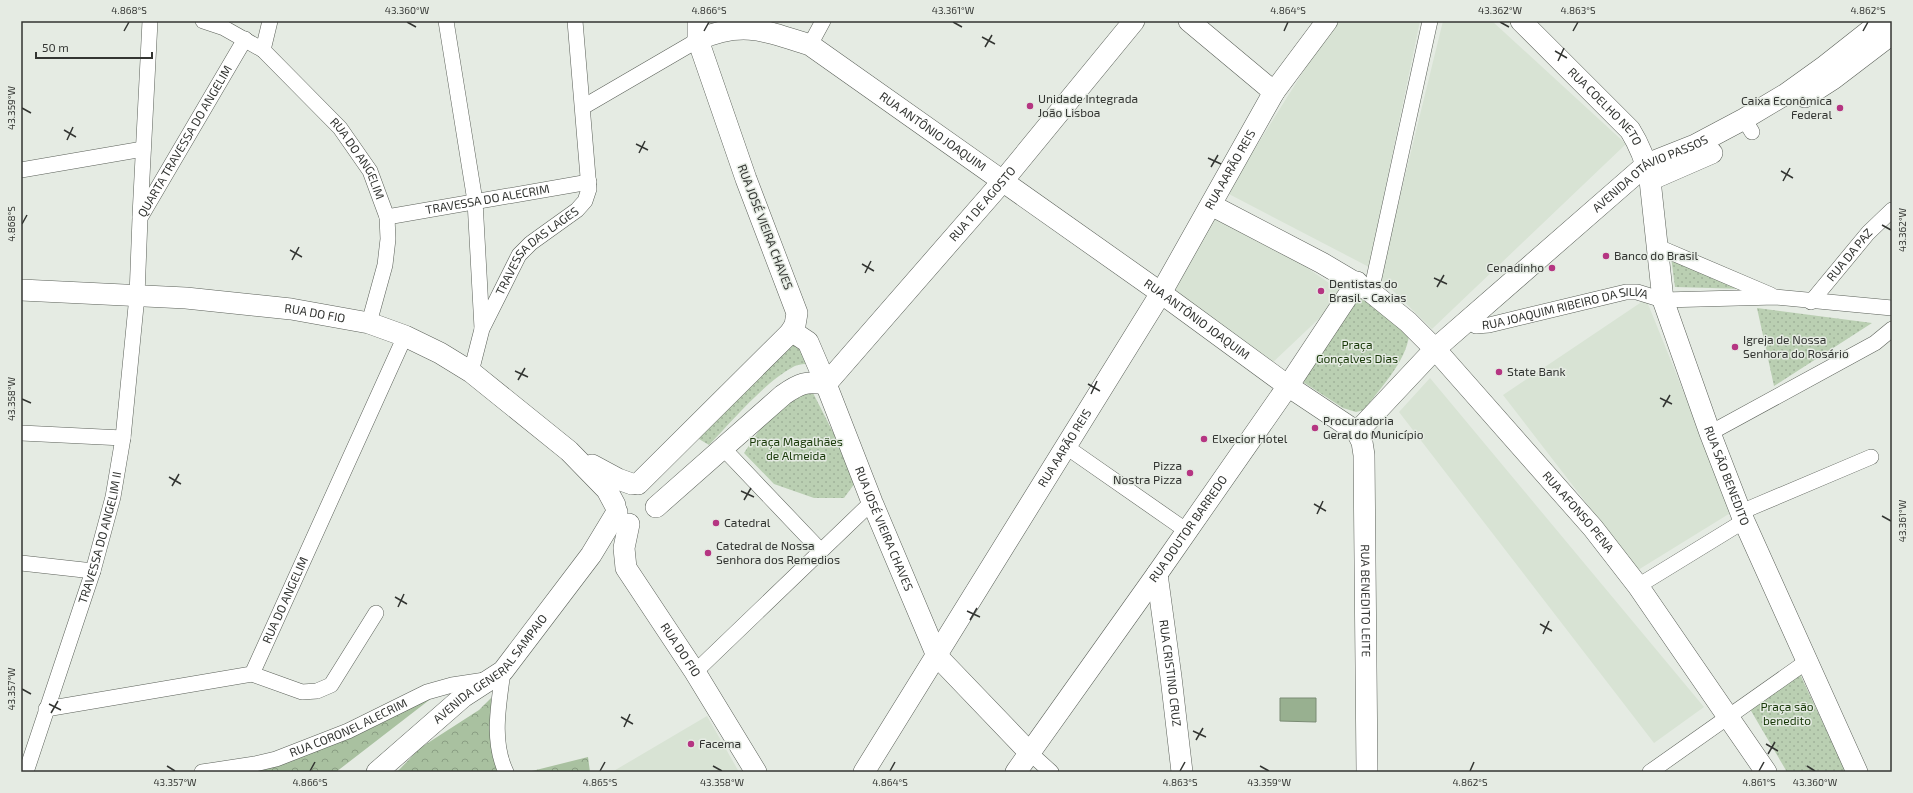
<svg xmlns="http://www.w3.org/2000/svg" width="1913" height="793" font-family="'Exo 2',sans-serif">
<defs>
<pattern id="grass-dots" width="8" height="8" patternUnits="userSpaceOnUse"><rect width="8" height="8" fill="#bacfb2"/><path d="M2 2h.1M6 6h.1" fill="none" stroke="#a0b29a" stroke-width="1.8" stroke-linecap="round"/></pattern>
<pattern id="forest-crowns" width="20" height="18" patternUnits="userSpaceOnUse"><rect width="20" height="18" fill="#a9c1a0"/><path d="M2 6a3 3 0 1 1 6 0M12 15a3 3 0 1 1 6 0" fill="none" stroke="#8a9e83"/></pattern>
</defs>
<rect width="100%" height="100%" fill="#e5ebe3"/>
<path fill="#d8e3d4" d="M1335,21H1420L1369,267L1227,193Z
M1443,21H1492L1626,144L1432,329L1380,278Z
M1209,200L1345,294L1268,367L1155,292Z
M1646,299L1732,512L1638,570L1503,395Z
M1430,378L1704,707L1654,743L1399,412Z
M707,716L739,772H612Z"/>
<path fill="url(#grass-dots)" d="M1670,249L1745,289L1675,287Z
M1359,294L1409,335C1407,360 1379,390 1364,410L1356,412L1343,408L1297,378Z
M1757,308L1872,323L1774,386Z
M792,336L811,363C806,364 798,364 793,367C765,382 732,421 709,445L694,436Z
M811,389L838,442L855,483L844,498H814L774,484L744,453L768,417Z
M1798,670L1846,772H1787L1747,704Z"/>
<path fill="url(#forest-crowns)" d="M437,694L336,772H220Z
M491,698L506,772H397L420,748L479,710Z
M588,757L590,772H528Z"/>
<path fill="#98b090" stroke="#7a8b74" d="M1280,698H1316V722L1280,721Z"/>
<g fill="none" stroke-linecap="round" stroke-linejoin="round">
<g stroke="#5b6059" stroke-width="16">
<g id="street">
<path id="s1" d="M203,21L224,28L263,50L340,128L370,171L387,217L388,239L385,265L369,323"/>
<path d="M446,21L475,201L482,328"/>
<path d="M810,45L823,21"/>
<path d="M263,50L270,21"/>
<path d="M583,107L698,40"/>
<path d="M1744,119L1752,132"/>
<path d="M21,170L143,149"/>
<path d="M140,216L150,21"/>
<path id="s2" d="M387,217L589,182"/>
<path d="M1656,246L1771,295"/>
<path d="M1371,292L1430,21"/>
<path id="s3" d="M1811,302L1868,233L1892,210"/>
<path id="s4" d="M1467,320L1476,326L1489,325L1626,292H1637L1663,300L1776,297L1892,308"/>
<path id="s5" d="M471,372L482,329L519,255L531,243L577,210L585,201L589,189L575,21"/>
<path d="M21,433L123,438"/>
<path d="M1710,433L1875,343L1892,329"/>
<path d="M1065,446L1187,531"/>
<path d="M723,448L820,550"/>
<path d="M1741,512L1871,457"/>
<path d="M21,563L93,571"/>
<path d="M1638,586L1744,521"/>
<path d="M503,671C499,704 491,740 506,772"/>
<path d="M695,672L872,502"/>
<path d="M252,674L302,692L317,691L331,685L376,613"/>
<path id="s6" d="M46,709L252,674L405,336"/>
<path d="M1029,752L1051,772"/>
<path id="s7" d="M26,772L93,571L113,497L123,438L137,296L140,218L245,39"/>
<path id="s8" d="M202,772L255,764L276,759L348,731L427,692L452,685L485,680"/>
<path d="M1650,772L1806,662"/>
</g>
</g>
<g stroke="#5b6059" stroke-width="22">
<g id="secondary">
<path d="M1189,21L1274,92"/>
<path id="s9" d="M1521,21L1630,130C1640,146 1646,162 1650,180L1663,300L1710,433L1744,521L1857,772"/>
<path id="s10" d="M698,40C742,20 766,31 810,45L1161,293L1288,386L1357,432"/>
<path d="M1805,97L1833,79L1892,34"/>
<path d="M1650,180L1712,153"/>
<path id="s11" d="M1211,205L1322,263L1371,292L1408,322L1435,349L1593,528L1638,586L1766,772"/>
<path id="s12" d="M21,290L186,298L291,309L369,323L405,336L440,353L471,372L569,451L607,490L615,505"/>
<path id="s13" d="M790,333L796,334L808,342L826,384L872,502L937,656L1029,752"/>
<path id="s14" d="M1357,432L1435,349L1647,164L1695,145L1744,119L1786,94L1825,66L1882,21"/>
<path id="s15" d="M1357,432L1362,442L1364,455L1367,772"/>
<path d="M592,465L618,479L632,484"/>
<path d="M638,484L790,333L795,325L797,313L746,179L698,40V21"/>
<path id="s16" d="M656,507L783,395C800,383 806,381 826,384L1002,182L1134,21"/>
<path id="s17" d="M629,524L624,548L626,568L695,672L756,772"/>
<path id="s18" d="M1157,574L1171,677L1182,772"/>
<path id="s19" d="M377,772L463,697L503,671L591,555L617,512"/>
<path id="s20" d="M864,772L1161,293L1274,92L1327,21"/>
<path id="s21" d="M1016,772L1157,574L1288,386L1357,282"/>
</g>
</g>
<use href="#street" stroke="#fff" stroke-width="15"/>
<use href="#secondary" stroke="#fff" stroke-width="21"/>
</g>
<path fill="none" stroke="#333532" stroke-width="1.5" d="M407,22L416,27M953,22L962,27M1500,22L1509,27M124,31L129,22M704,31L709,22M1284,31L1288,22M1573,31L1578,22M1863,31L1868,22M982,37L995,44M985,47L992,35M1555,51L1567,58M1558,61L1564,48M22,108L31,113M64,130L76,137M67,140L73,127M636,144L648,150M639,153L645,141M1208,158L1221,164M1211,167L1218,155M1781,171L1793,178M1783,181L1790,168M22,224L27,215M1882,225L1891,230M290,250L302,257M292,260L299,247M862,264L874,271M865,273L871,261M1434,278L1447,284M1437,287L1444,275M515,371L528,377M518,380L525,368M1088,384L1100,391M1091,394L1097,381M1660,398L1672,404M22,399L31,403M1663,407L1670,395M169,477L181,484M172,486L179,474M741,491L754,497M744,500L751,488M1314,504L1326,511M1317,514L1323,501M1882,516L1891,521M395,597L407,604M398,607L404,594M967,611L980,617M970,620L977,608M1540,624L1552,631M1543,634L1549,621M22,689L31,694M49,704L61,710M51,713L58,701M621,717L633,724M624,727L630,714M1193,731L1206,737M1196,740L1203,728M1766,744L1778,751M1768,754L1775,742M167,766L175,771M713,766L722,771M1260,766L1269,771M1807,766L1815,771M310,771L315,762M600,771L605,762M890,771L895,762M1180,771L1185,762M1470,771L1474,762M1759,771L1764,762"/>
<g fill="#b53582" stroke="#e5ebe3" stroke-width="1.5">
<circle cx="1030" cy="106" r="4"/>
<circle cx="1840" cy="108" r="4"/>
<circle cx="1606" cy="256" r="4"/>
<circle cx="1552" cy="268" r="4"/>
<circle cx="1321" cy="291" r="4"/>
<circle cx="1735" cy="347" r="4"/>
<circle cx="1499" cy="372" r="4"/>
<circle cx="1315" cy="428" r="4"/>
<circle cx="1204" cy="439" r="4"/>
<circle cx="1190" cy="473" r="4"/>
<circle cx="716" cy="523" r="4"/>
<circle cx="708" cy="553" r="4"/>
<circle cx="691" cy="744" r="4"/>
</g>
<g text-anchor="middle" stroke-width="3" stroke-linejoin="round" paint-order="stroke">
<g font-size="12" fill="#333532" stroke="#e5ebe3" text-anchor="start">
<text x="1038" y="103">Unidade Integrada<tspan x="1038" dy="14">João Lisboa</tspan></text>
<text x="1832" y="105" text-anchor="end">Caixa Econômica<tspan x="1832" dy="14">Federal</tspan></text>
<text x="1614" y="260">Banco do Brasil</text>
<text x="1544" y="272" text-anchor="end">Cenadinho</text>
<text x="1329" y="288">Dentistas do<tspan x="1329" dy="14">Brasil - Caxias</tspan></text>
<text x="1743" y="344">Igreja de Nossa<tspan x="1743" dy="14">Senhora do Rosário</tspan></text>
<text x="1507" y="376">State Bank</text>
<text x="1323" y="425">Procuradoria<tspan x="1323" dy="14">Geral do Município</tspan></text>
<text x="1212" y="443">Elxecior Hotel</text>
<text x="1182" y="470" text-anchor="end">Pizza<tspan x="1182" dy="14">Nostra Pizza</tspan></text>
<text x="724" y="527">Catedral</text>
<text x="716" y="550">Catedral de Nossa<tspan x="716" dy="14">Senhora dos Remedios</tspan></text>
<text x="699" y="748">Facema</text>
</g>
<g font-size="12" fill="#333532" stroke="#e5ebe3">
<text dy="4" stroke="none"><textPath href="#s9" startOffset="120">RUA COELHO NETO</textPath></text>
<text dy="4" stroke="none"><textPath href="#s10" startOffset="266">RUA ANTÔNIO JOAQUIM</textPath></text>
<text dy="4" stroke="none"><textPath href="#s7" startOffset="658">QUARTA TRAVESSA DO ANGELIM</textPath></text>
<text dy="4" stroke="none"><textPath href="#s1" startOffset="212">RUA DO ANGELIM</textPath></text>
<text dy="4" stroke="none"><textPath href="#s20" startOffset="705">RUA AARÃO REIS</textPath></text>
<text dy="4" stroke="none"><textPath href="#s14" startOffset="393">AVENIDA OTÁVIO PASSOS</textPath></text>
<text dy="4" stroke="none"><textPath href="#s2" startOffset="102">TRAVESSA DO ALECRIM</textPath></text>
<text dy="4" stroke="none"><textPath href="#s16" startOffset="454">RUA 1 DE AGOSTO</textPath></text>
<text transform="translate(765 227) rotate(69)" y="4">RUA JOSÉ VIEIRA CHAVES</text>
<text dy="4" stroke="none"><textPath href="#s5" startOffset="142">TRAVESSA DAS LAGES</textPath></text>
<text dy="4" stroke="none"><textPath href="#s3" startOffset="61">RUA DA PAZ</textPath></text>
<text dy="4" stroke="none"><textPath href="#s4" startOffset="102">RUA JOAQUIM RIBEIRO DA SILVA</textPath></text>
<text dy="4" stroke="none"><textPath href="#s12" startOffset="295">RUA DO FIO</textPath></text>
<text dy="4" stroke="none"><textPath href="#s10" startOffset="590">RUA ANTÔNIO JOAQUIM</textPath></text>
<text dy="4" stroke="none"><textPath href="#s20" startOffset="381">RUA AARÃO REIS</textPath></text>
<text dy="4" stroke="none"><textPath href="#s9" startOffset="516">RUA SÃO BENEDITO</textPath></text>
<text dy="4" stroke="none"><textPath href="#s11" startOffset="485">RUA AFONSO PENA</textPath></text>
<text dy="4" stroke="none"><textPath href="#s13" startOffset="222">RUA JOSÉ VIEIRA CHAVES</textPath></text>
<text dy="4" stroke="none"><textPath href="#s21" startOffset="298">RUA DOUTOR BARREDO</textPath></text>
<text dy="4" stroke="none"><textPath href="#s7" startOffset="246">TRAVESSA DO ANGELIM II</textPath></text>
<text dy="4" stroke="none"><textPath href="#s6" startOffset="290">RUA DO ANGELIM</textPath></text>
<text dy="4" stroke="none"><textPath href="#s15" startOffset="170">RUA BENEDITO LEITE</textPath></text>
<text dy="4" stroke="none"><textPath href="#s17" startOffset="143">RUA DO FIO</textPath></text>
<text dy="4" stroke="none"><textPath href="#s19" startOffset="154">AVENIDA GENERAL SAMPAIO</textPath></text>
<text dy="4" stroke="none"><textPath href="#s18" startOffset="100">RUA CRISTINO CRUZ</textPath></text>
<text dy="4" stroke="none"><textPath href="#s8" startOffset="154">RUA CORONEL ALECRIM</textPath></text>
</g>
<g font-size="12" fill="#193909" stroke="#e5ebe3">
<text x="1357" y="349">Praça<tspan x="1357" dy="14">Gonçalves Dias</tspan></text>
<text x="796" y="446">Praça Magalhães<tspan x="796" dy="14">de Almeida</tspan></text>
<text x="1787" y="711">Praça são<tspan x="1787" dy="14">benedito</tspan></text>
</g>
</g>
<rect width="1913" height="793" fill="none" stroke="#e5ebe3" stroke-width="44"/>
<path d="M36 52v6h116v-6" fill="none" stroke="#333532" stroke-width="2"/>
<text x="42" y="52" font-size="12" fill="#333532" stroke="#e5ebe3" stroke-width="3" paint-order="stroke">50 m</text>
<rect x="22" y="22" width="1869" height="749" fill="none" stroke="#333532" stroke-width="1.5"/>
<g font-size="10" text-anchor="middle" fill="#333532">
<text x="129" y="14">4.868°S</text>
<text x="407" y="14">43.360°W</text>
<text x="709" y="14">4.866°S</text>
<text x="953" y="14">43.361°W</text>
<text x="1288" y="14">4.864°S</text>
<text x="1500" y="14">43.362°W</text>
<text x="1578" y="14">4.863°S</text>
<text x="1868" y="14">4.862°S</text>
<text transform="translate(11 108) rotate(-90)" y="4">43.359°W</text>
<text transform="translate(11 224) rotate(-90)" y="4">4.868°S</text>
<text transform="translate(1902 230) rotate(-90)" y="4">43.362°W</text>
<text transform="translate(11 399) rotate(-90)" y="4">43.358°W</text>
<text transform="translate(1902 521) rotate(-90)" y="4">43.361°W</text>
<text transform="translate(11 689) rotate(-90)" y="4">43.357°W</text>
<text x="175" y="786">43.357°W</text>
<text x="310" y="786">4.866°S</text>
<text x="600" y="786">4.865°S</text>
<text x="722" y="786">43.358°W</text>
<text x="890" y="786">4.864°S</text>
<text x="1180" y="786">4.863°S</text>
<text x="1269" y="786">43.359°W</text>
<text x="1470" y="786">4.862°S</text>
<text x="1759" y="786">4.861°S</text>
<text x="1815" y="786">43.360°W</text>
</g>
</svg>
